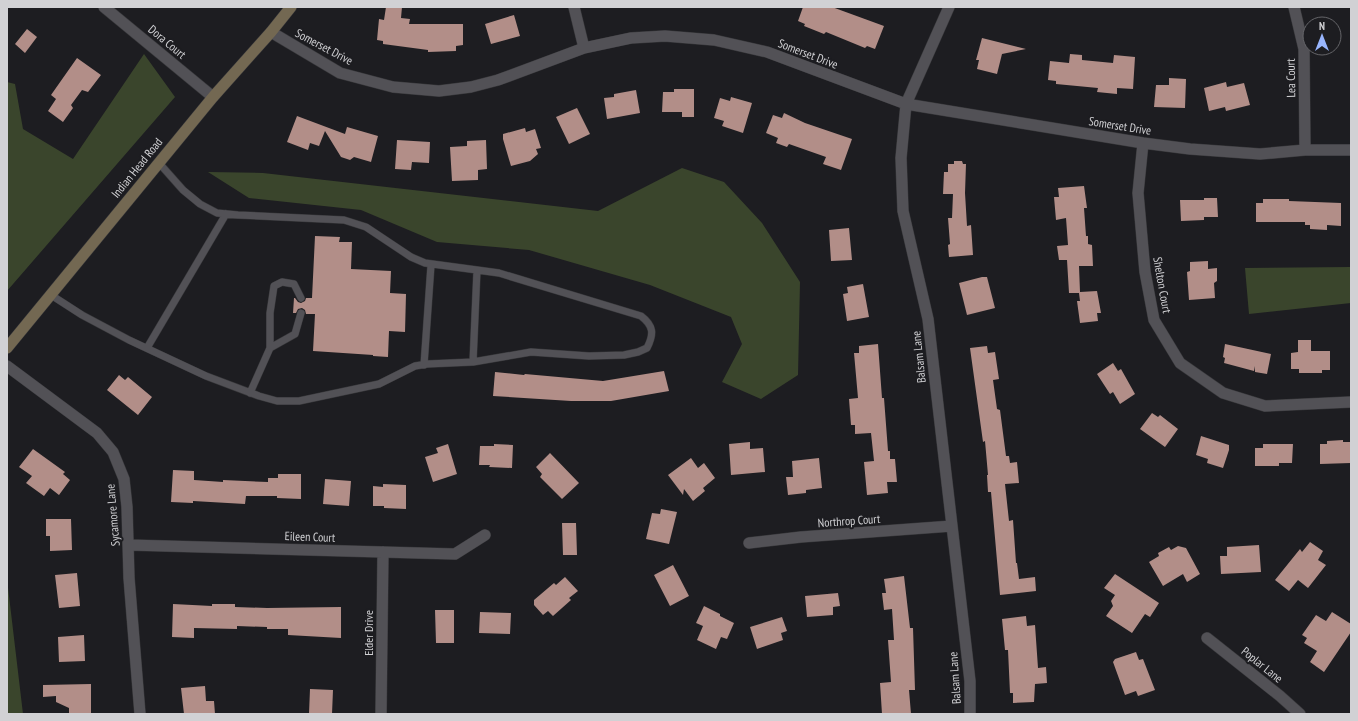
<svg xmlns="http://www.w3.org/2000/svg" width="1358" height="721" font-family="'PT Sans Narrow',sans-serif">
<rect width="100%" height="100%" fill="#1d1d21"/>
<path fill="#3a452c" d="M144,54L175,97L7,291V82L15,84L23,129L73,159Z
M682,168L724,182L762,223L800,282L798,375L761,399L722,382L742,344L731,317L650,285L529,250L437,242L361,210L249,198L208,172L263,173L598,211Z
M1351,267V303L1249,314L1245,268Z
M7,579L23,714H7Z"/>
<path fill="#b28e88" d="M386,7H402L401,18L410,19L409,24H463V45L456,46V51L428,52V50L383,44V41L377,40L379,19L384,20Z
M803,7H832L884,26L875,49L867,46L865,48L826,32L824,34L804,26L805,24L798,21Z
M514,15L520,36L491,44L485,24Z
M27,29L37,37L25,53L15,44Z
M982,38L1026,49L1002,54L997,74L977,69L979,60H976Z
M1070,54L1082,55V60L1113,63L1114,55L1135,57L1133,89L1117,88V94L1097,92L1098,88L1056,84V81L1048,80L1050,61L1069,63Z
M77,58L101,75L88,92L82,90L71,105L73,108L63,122L48,111L56,99L51,95Z
M1169,78L1186,79L1185,108L1154,107L1156,85H1169Z
M1226,82L1227,87L1244,83L1250,105L1226,111L1225,107L1209,111L1204,88Z
M674,89H694V117H682V112H662L663,92H674Z
M636,90L640,113L607,119L604,98L614,97V94Z
M731,97L752,103L743,133L722,126L724,121L714,118L720,98L730,101Z
M577,108L590,134L569,144L556,117Z
M784,113L805,123L852,139L841,170L823,164L826,157L789,144L787,147L776,143L778,138L766,133L773,115L782,118Z
M297,116L345,134L347,127L378,136L371,162L354,157L350,160L341,157L325,131L319,146L310,143L308,150L287,142Z
M525,128L526,132L535,129L541,148L536,149L538,154L530,161L511,166L503,139V134Z
M397,140L430,142L429,163L412,162L411,170L395,169Z
M486,140L487,169L478,170V180L452,181L450,147L467,146V141Z
M954,161H962L963,164H966L965,193L967,226L971,225L973,255L949,257L948,245L950,244L948,218H952L953,194H943L944,172H948V164H954Z
M1084,186L1087,208H1084L1086,236H1088V244L1092,245L1093,266H1079L1080,292L1097,291L1101,313H1097L1098,321L1080,323L1077,301H1080L1079,293H1069L1067,260H1059L1057,246L1068,245L1066,218L1056,220L1054,197H1059L1058,188Z
M1204,198H1217L1218,217H1204V220L1181,221L1180,200H1204Z
M1263,199H1289V201L1341,203V226L1327,225V230L1310,229V225H1305V222H1256V203H1263Z
M849,228L852,260L831,261L829,230Z
M315,236L340,237L339,242H352L351,269L391,271L390,293L406,294L405,332L389,331L388,357L373,356V355L313,351L315,314H306L305,310L302,308L298,309L296,313H293L294,298H295L298,302L301,303L305,301L306,298H312Z
M1208,261V269L1217,268V281L1214,283L1215,298L1189,300L1187,272L1190,271V262Z
M982,277H987L995,308L967,315L959,283Z
M863,284L869,317L847,321L843,294L848,293L847,287Z
M1298,340H1311V351H1330V370H1322V373H1299V369H1291V353L1298,352Z
M878,344L882,398H884L888,451H890V459H895L897,482H887L888,493L867,495L864,462L874,461L871,433L855,434V425H851L849,399L858,398L854,353H859V346Z
M1225,344L1271,354L1267,374L1255,372V366L1254,371L1224,363L1225,358L1223,357Z
M987,346L988,353L995,352L999,379L993,380L997,409L1000,410L1006,456H1009L1010,463L1017,462L1019,483L1005,484L1009,521L1013,520L1016,563H1017L1019,579L1035,577L1036,591L1000,595L991,492H988L987,475H988L985,441L983,442L970,348Z
M1113,363L1118,371L1121,369L1135,394L1120,404L1113,392L1110,394L1097,374Z
M664,371L669,391L611,401H571L493,396L495,372L524,375L525,374L603,381Z
M119,375L125,380L128,377L152,397L138,415L107,390Z
M1152,413L1158,417L1160,415L1178,429L1165,447L1140,429Z
M1201,436L1229,445V450L1223,468L1207,463L1208,459L1196,455Z
M1343,440V442H1351V463L1320,464V444H1327V441Z
M750,442V449L763,448L765,472L731,475L729,444Z
M448,444L457,474L433,482L425,457L438,453L436,448Z
M494,444L513,445L512,468L489,467L490,465H479L480,446H494Z
M1263,444H1293L1292,463H1279V466H1255V448H1263Z
M33,449L65,472L63,474L70,480L59,495L50,488L44,496L26,483L32,476L19,467Z
M550,453L579,483L562,499L540,477L542,474L536,467Z
M691,458L698,468L704,463L715,478L703,488L705,491L693,501L684,489L683,495L668,475Z
M819,458L822,488L806,490V493L788,495L786,477H793L792,461Z
M173,470L194,471V480L223,482V480L268,482V478H278V474H301V499L277,498V496H246L245,504L193,501V503L171,502Z
M325,479L351,481L349,506L323,504Z
M383,484L406,485V509L384,508V506H373V486L383,487Z
M661,509L677,512L669,544L646,539L652,513L660,514Z
M46,519H71L72,550L50,551V536H46Z
M562,523H576L577,555H563Z
M1310,542L1323,551L1318,560L1326,565L1308,588L1298,580L1289,591L1275,580L1300,549L1302,552Z
M1259,545L1261,572L1221,574L1220,556H1227V547Z
M1178,546L1186,548L1200,574L1187,582L1183,574L1163,586L1149,562L1159,556L1158,553L1169,547L1171,550Z
M673,565L689,596L670,606L654,575Z
M77,573L80,606L59,608L55,575Z
M1115,574L1159,603L1150,617L1145,614L1132,633L1106,616L1113,606L1111,601L1115,595L1104,588Z
M904,576L910,628H913L915,690H909L911,714H882L880,683L891,682L888,640H894L892,609L884,610L882,593H886L884,579Z
M565,577L578,591L569,598L571,600L553,616L548,611L543,615L534,605V600L554,583L556,585Z
M838,593L840,606L833,607V615L807,617L805,596Z
M173,604L212,606V604H235V607L267,608L341,607V638L288,635V629H267V627L237,626V629L194,628V638L172,637Z
M704,606L720,614V616L734,623L727,639L721,637L716,649L697,640L703,626L696,623Z
M435,610H454V643H436Z
M480,612L511,613L510,634L479,633Z
M1332,612L1351,624V632L1324,672L1310,662L1317,651L1304,643L1307,638L1302,635L1316,615L1326,621Z
M1026,616L1027,626L1035,625L1038,668L1046,667L1047,683L1035,684L1034,702L1013,703V693H1010L1008,650H1005L1002,619Z
M782,617L787,631L781,633L783,640L757,649L750,627Z
M84,635L85,661L59,662L58,637Z
M1136,652L1139,660L1143,659L1155,690L1138,696L1136,691L1125,695L1113,662L1115,659Z
M91,684V714H69V708L56,702V696L43,697V685Z
M205,686L206,701H214L215,714H184L181,688Z
M310,689L333,690L332,714H309Z"/>
<g fill="none" stroke-linecap="round" stroke-linejoin="round">
<g stroke="#37373a" stroke-width="8">
<path id="service" d="M51,295L82,315L129,340L206,376L259,396L277,401H299L379,384L415,366L427,364L473,362L477,270L425,263L411,257L366,227L344,220L238,215L217,213L200,204L183,190L159,163
M147,348L226,214
M270,348V313L274,286L282,282L294,284L301,298
M473,362L531,352L589,356L624,355L638,352L647,348C654,334 654,326 641,316L499,273L477,270
M424,365L431,265
M250,393L270,348L295,334L301,313"/>
</g>
<g stroke="#37373a" stroke-width="12">
<path id="minor" d="M104,7L213,97
M574,7L584,48
M949,7L906,104L901,158L903,211L928,319L970,681V714
M1294,7L1304,49L1305,150
M271,32L340,73L393,87L439,91L471,87L498,80L584,48L631,38L665,36L714,40L767,52L906,104L1143,143L1190,149L1260,154L1305,150H1351
M1143,143L1138,193L1145,272L1154,320L1180,363L1223,393L1265,406L1351,402
M7,366L97,433L113,452L124,479L127,507L129,578L140,714
M749,543L801,537L952,526
M129,545L455,554L485,535
M1207,638L1280,696L1300,714
M381,714L383,552"/>
</g>
<g stroke="#37373a" stroke-width="12">
<path id="secondary" d="M7,348L213,97L271,32L291,7"/>
</g>
<use href="#service" stroke="#525156" stroke-width="7"/>
<use href="#minor" stroke="#525156" stroke-width="11"/>
<use href="#secondary" stroke="#736852" stroke-width="11"/>
</g>
<g text-anchor="middle" stroke-width="4" stroke-linejoin="round" paint-order="stroke">
<g font-size="12" fill="#d1d1d4" stroke="#1d1d21">
<text transform="translate(167 42) rotate(40)" y="4">Dora Court</text>
<text transform="translate(324 47) rotate(28)" y="4">Somerset Drive</text>
<text transform="translate(808 54) rotate(21)" y="4">Somerset Drive</text>
<text transform="translate(1291 78) rotate(-91)" y="4">Lea Court</text>
<text transform="translate(1120 126) rotate(9)" y="4">Somerset Drive</text>
<text transform="translate(137 168) rotate(-51)" y="4">Indian Head Road</text>
<text transform="translate(1162 285) rotate(80)" y="4">Shelton Court</text>
<text transform="translate(919 357) rotate(-96)" y="4">Balsam Lane</text>
<text transform="translate(113 515) rotate(-95)" y="4">Sycamore Lane</text>
<text transform="translate(849 521) rotate(-4)" y="4">Northrop Court</text>
<text transform="translate(310 537) rotate(2)" y="4">Eileen Court</text>
<text transform="translate(369 633) rotate(-90)" y="4">Elder Drive</text>
<text transform="translate(1262 665) rotate(39)" y="4">Poplar Lane</text>
<text transform="translate(955 678) rotate(-94)" y="4">Balsam Lane</text>
</g>
</g>
<rect width="1358" height="721" fill="none" stroke="#d1d1d4" stroke-width="16"/>
<g transform="translate(1322 36)"><circle r="19" fill="#1d1d21" stroke="#656569"/>
<path d="M0-3L7 15L0 10L-7 15Z" fill="#98b5fd"/>
<text y="-6" font-size="11" font-weight="bold" text-anchor="middle" fill="#d1d1d4">N</text>
</g>
</svg>
